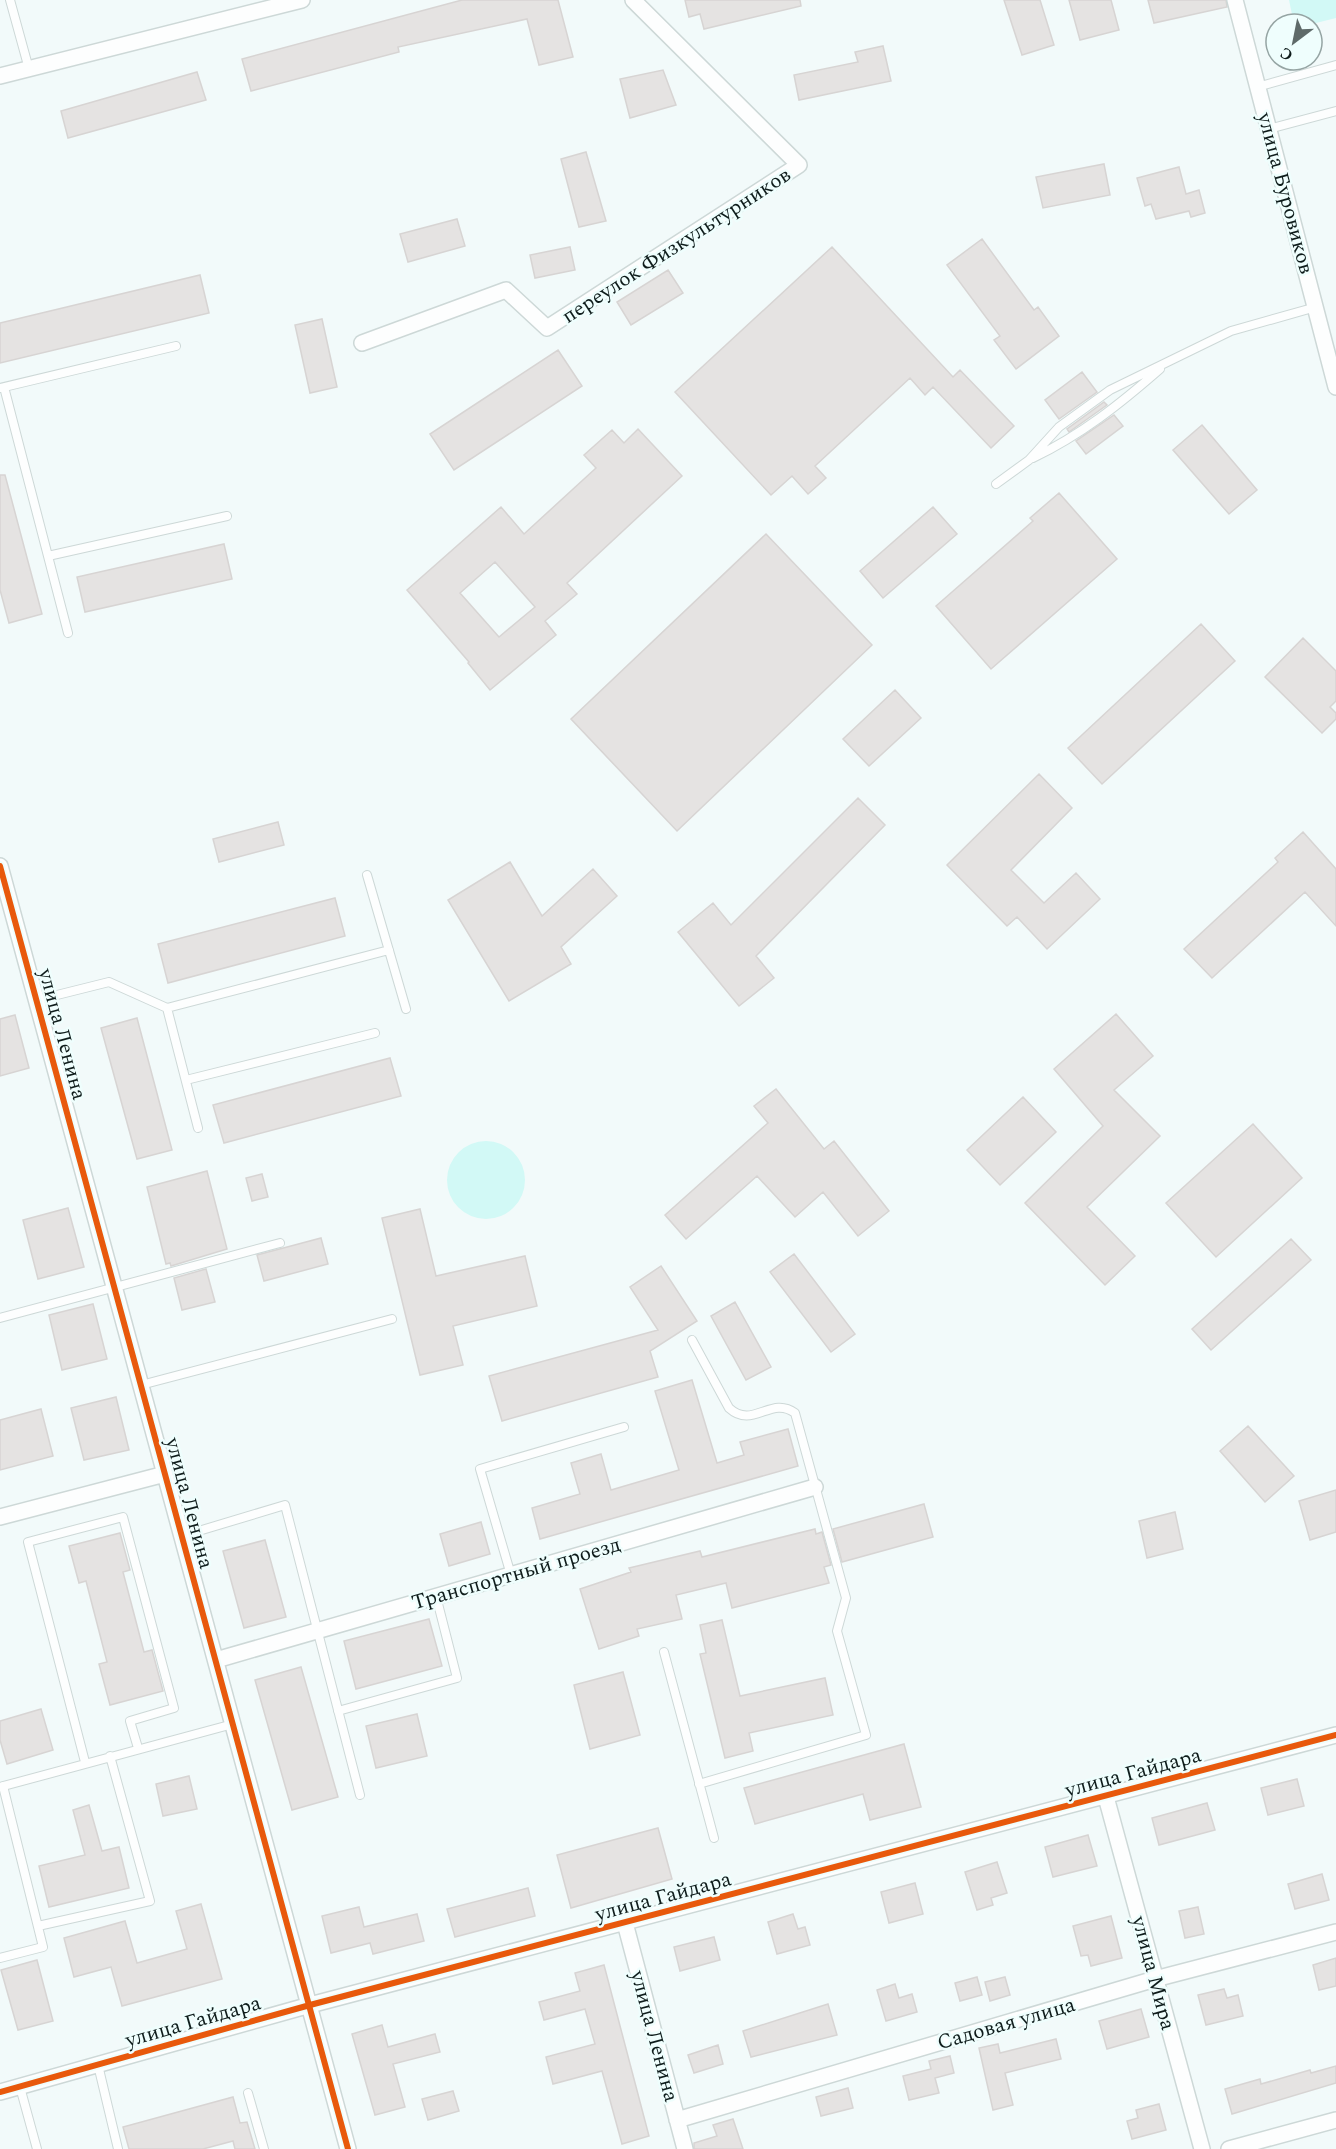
<svg xmlns="http://www.w3.org/2000/svg" width="1336" height="2149" font-family="Spectral,serif">
<rect width="100%" height="100%" fill="#f2fafa"/>
<path fill="#d2f9f6" d="M1289,0H1336V18L1312,24H1294Z
M447 1180a39 39 0 1 1 78 0a39 39 0 1 1-78 0Z"/>
<path fill="#e5e3e2" stroke="#d7d4d3" stroke-width="1.5" fill-rule="evenodd" d="M462,0H558L573,57L539,65L527,19L398,47L399,52L251,91L242,59Z
M685,0H800L801,6L704,29L700,14L689,17Z
M1004,0H1040L1054,45L1022,55Z
M1069,0H1111L1119,30L1080,40Z
M1148,0H1226L1227,7L1154,23Z
M883,46L891,81L799,100L794,75L858,62L855,52Z
M663,70L676,105L630,118L620,79Z
M197,72L206,100L68,138L61,111Z
M586,152L606,221L579,227L561,159Z
M1104,164L1110,195L1043,208L1036,177Z
M1179,167L1186,194L1199,190L1205,213L1191,217L1189,211L1156,219L1151,204L1145,206L1137,178Z
M457,219L465,246L408,262L400,234Z
M982,239L1034,310L1038,307L1059,336L1016,369L994,340L1000,336L947,265Z
M570,247L575,270L535,278L530,255Z
M832,247L953,377L960,370L1014,426L991,448L933,387L925,395L910,378L815,466L826,478L808,494L792,476L771,495L675,392Z
M668,270L683,293L631,325L617,302Z
M200,275L209,313L0,363V323Z
M322,319L337,387L310,393L295,325Z
M558,350L582,386L454,470L430,434Z
M1082,372L1097,392L1059,419L1045,400Z
M1104,402L1107,405L1069,432L1067,429Z
M1114,415L1123,426L1086,454L1076,441Z
M1202,425L1257,490L1229,514L1173,450Z
M638,429L682,476L567,583L577,594L545,621L556,635L490,690L468,663L469,662L407,590L501,507L524,534L596,468L584,455L612,430L624,443ZM495,562L535,607L499,637L460,593Z
M0,475H5L42,614L9,623L0,590Z
M1059,493L1117,559L991,669L936,606L1033,521L1030,518Z
M933,507L957,534L883,598L860,571Z
M766,534L872,645L677,831L571,719Z
M224,544L232,579L85,612L77,577Z
M1201,624L1235,661L1102,784L1068,748Z
M1303,638L1336,671V701L1330,707L1336,713V719L1322,733L1265,677Z
M895,690L921,718L869,766L843,739Z
M1039,774L1072,808L1011,870L1044,903L1076,873L1100,899L1047,949L1017,917L1007,926L947,865Z
M858,798L885,825L756,956L774,978L739,1006L678,932L713,903L731,925Z
M278,822L284,845L219,862L213,839Z
M1303,832L1336,869V926L1305,892L1212,978L1184,949L1278,862L1275,858Z
M510,862L542,916L593,869L617,896L561,947L571,964L509,1001L448,900Z
M335,898L345,936L168,983L158,944Z
M1116,1014L1153,1056L1114,1090L1160,1136L1087,1207L1135,1256L1105,1285L1025,1203L1103,1126L1054,1069Z
M15,1015L29,1068L0,1076V1019Z
M137,1018L172,1150L137,1159L101,1028Z
M390,1058L401,1096L224,1143L213,1105Z
M776,1089L824,1149L834,1141L889,1211L858,1236L823,1192L795,1217L757,1176L686,1239L665,1215L768,1123L754,1106Z
M1023,1097L1056,1132L1000,1185L967,1150Z
M1253,1124L1302,1178L1216,1257L1166,1203Z
M207,1171L227,1249L171,1266L170,1263L166,1264L147,1187Z
M262,1174L268,1197L252,1201L246,1178Z
M68,1208L84,1267L38,1279L23,1220Z
M420,1209L436,1276L525,1256L537,1306L453,1326L463,1365L420,1375L382,1218Z
M321,1238L328,1264L264,1281L257,1255Z
M1291,1239L1311,1260L1211,1350L1192,1329Z
M794,1254L855,1334L831,1352L770,1272Z
M661,1266L697,1321L650,1351L658,1377L502,1421L489,1376L658,1330L630,1287Z
M206,1269L215,1302L182,1310L174,1278Z
M735,1302L771,1367L746,1380L711,1316Z
M93,1304L107,1359L62,1370L49,1315Z
M692,1380L717,1463L744,1455L740,1442L788,1429L798,1466L540,1539L532,1508L580,1494L571,1463L601,1454L611,1490L679,1470L655,1391Z
M116,1397L129,1450L84,1460L71,1408Z
M41,1409L53,1456L0,1470V1420Z
M1248,1426L1294,1476L1265,1502L1220,1451Z
M1336,1490V1532L1310,1540L1299,1501Z
M924,1504L933,1537L842,1562L833,1529Z
M1175,1512L1183,1549L1147,1558L1139,1521Z
M481,1522L490,1554L449,1566L440,1534Z
M815,1529L816,1534L822,1532L831,1565L824,1567L829,1583L732,1608L726,1583L676,1595L682,1619L637,1629L639,1636L599,1649L580,1589L631,1572L629,1568L700,1551L702,1557Z
M120,1533L130,1570L123,1572L144,1652L152,1650L163,1691L110,1705L99,1664L107,1662L86,1581L79,1583L69,1546Z
M265,1540L286,1617L244,1628L223,1551Z
M429,1619L442,1666L356,1689L344,1641Z
M722,1620L740,1696L825,1678L833,1715L749,1733L753,1751L725,1758L700,1654L706,1653L700,1625Z
M301,1667L338,1797L292,1810L255,1680Z
M623,1672L640,1735L590,1749L574,1685Z
M41,1709L53,1750L7,1764L0,1740V1721Z
M417,1714L427,1756L376,1768L366,1726Z
M904,1744L921,1807L870,1820L863,1794L755,1824L744,1788Z
M189,1776L197,1809L163,1816L156,1784Z
M1297,1779L1304,1806L1268,1815L1261,1788Z
M1207,1803L1215,1830L1159,1845L1152,1818Z
M89,1805L102,1851L119,1847L129,1888L49,1907L39,1866L85,1855L73,1810Z
M658,1828L672,1879L571,1908L557,1855Z
M1088,1835L1097,1866L1053,1877L1045,1847Z
M997,1862L1007,1893L991,1898L993,1905L977,1910L965,1872Z
M1322,1874L1329,1900L1295,1909L1288,1884Z
M915,1883L923,1914L889,1923L881,1892Z
M528,1888L535,1916L455,1937L447,1909Z
M201,1904L222,1979L122,2006L111,1967L74,1977L64,1938L125,1921L137,1963L187,1949L176,1911Z
M359,1907L364,1927L417,1914L424,1941L373,1954L370,1943L331,1953L322,1916Z
M1198,1907L1204,1934L1185,1938L1179,1911Z
M793,1914L798,1929L805,1927L810,1945L777,1954L768,1922Z
M1111,1916L1122,1958L1091,1966L1088,1955L1081,1956L1073,1926Z
M714,1937L720,1960L680,1971L674,1947Z
M1336,1958V1986L1319,1990L1313,1965Z
M37,1960L53,2021L18,2030L1,1970Z
M604,1965L649,2136L622,2144L602,2071L553,2084L546,2057L595,2044L585,2009L544,2020L539,2002L580,1991L575,1973Z
M977,1977L982,1995L960,2001L955,1983Z
M1005,1977L1010,1995L990,2001L985,1982Z
M895,1984L899,1998L912,1994L917,2012L886,2021L877,1990Z
M1224,1989L1227,1998L1238,1995L1243,2016L1206,2025L1198,1995Z
M828,2004L837,2035L751,2057L743,2031Z
M1141,2009L1149,2037L1107,2049L1099,2021Z
M382,2025L388,2047L435,2034L440,2052L393,2064L405,2107L375,2115L352,2034Z
M1056,2039L1061,2059L1005,2073L1013,2105L993,2110L979,2048L998,2044L1000,2053Z
M718,2045L723,2064L694,2073L688,2055Z
M950,2056L954,2073L935,2078L939,2093L909,2100L903,2076L931,2069L929,2061Z
M1336,2066V2083L1232,2114L1225,2089L1260,2079L1261,2084L1310,2070L1311,2073Z
M848,2088L853,2108L821,2116L816,2097Z
M453,2091L459,2111L428,2120L422,2099Z
M233,2097L240,2123L247,2122L255,2149H235L233,2141L203,2149H129L123,2127Z
M1159,2104L1166,2130L1132,2139L1127,2121L1138,2118L1136,2110Z
M733,2119L743,2149H694V2143L717,2136L713,2125Z"/>
<g fill="none" stroke-linecap="round" stroke-linejoin="round">
<g stroke="#cdd8d7" stroke-width="10">
<path id="service" d="M10,0L29,69
M1257,87L1336,65
M1269,129L1336,111
M4,387L68,633
M0,388L176,346
M1033,458C1081,435 1120,404 1160,369
M996,484L1029,460L1059,427L1110,390L1231,331L1316,307
M48,556L227,516
M367,875L406,1009
M37,1000L109,982L167,1008
M186,1080L375,1033
M198,1128L167,1008L389,950
M0,1318L280,1243
M692,1340L729,1408C753,1430 771,1395 795,1413L846,1598L837,1631L866,1735L699,1784
M141,1385L392,1319
M182,1536L285,1505L360,1795
M511,1575L480,1469L624,1427
M664,1652L714,1838
M338,1711L457,1678L436,1596
M85,1762L28,1542L123,1517L174,1708L130,1721L138,1748
M0,1787L233,1724
M38,1926L150,1901L110,1756
M0,1958L43,1947L3,1786
M98,2065L118,2149
M20,2087L37,2149
M248,2093L264,2149"/>
</g>
<g stroke="#cdd8d7" stroke-width="18">
<path id="minor" d="M1235,0L1336,387
M0,76L302,0
M362,343L506,290L547,328L799,165L633,0
M0,866L348,2149
M0,1517L165,1474
M216,1660L815,1487
M1106,1797L1202,2149
M625,1923L685,2149
M0,2092L310,2005L1336,1735
M677,2120L1155,1979L1336,1932
M1229,2149L1336,2120"/>
</g>
<use href="#service" stroke="#fdfefe" stroke-width="8"/>
<use href="#minor" stroke="#fdfefe" stroke-width="15"/>
<g stroke="#effefd" stroke-width="10">
<path id="cycleway" d="M0,866L348,2149
M0,2092L310,2005L1336,1735"/>
</g>
<use href="#cycleway" stroke="#e8590c" stroke-width="6"/>
</g>
<g text-anchor="middle" stroke-width="5" stroke-linejoin="round" paint-order="stroke">
<g font-size="21" fill="#0e1c1b" stroke="#effefd">
<text transform="translate(1286 193) rotate(75)" y="7">улица Буровиков</text>
<text transform="translate(676 245) rotate(-33)" y="7">переулок Физкультурников</text>
<text transform="translate(63 1034) rotate(75)" y="7">улица Ленина</text>
<text transform="translate(190 1503) rotate(75)" y="7">улица Ленина</text>
<text transform="translate(516 1573) rotate(-16)" y="7">Транспортный проезд</text>
<text transform="translate(1133 1772) rotate(-15)" y="7">улица Гайдара</text>
<text transform="translate(663 1896) rotate(-15)" y="7">улица Гайдара</text>
<text transform="translate(1154 1973) rotate(75)" y="7">улица Мира</text>
<text transform="translate(193 2021) rotate(-16)" y="7">улица Гайдара</text>
<text transform="translate(1006 2023) rotate(-16)" y="7">Садовая улица</text>
<text transform="translate(655 2036) rotate(75)" y="7">улица Ленина</text>
</g>
</g>
<g transform="translate(1294 42) rotate(212)"><circle r="28" fill="#effefd" stroke="#95a4a3" stroke-width="1.5"/>
<path d="M0-4.5L10 22L0 15L-10 22Z" fill="#5e6a69"/>
<text y="-9" font-size="16" font-weight="bold" text-anchor="middle" fill="#0e1c1b">С</text>
</g>
</svg>
